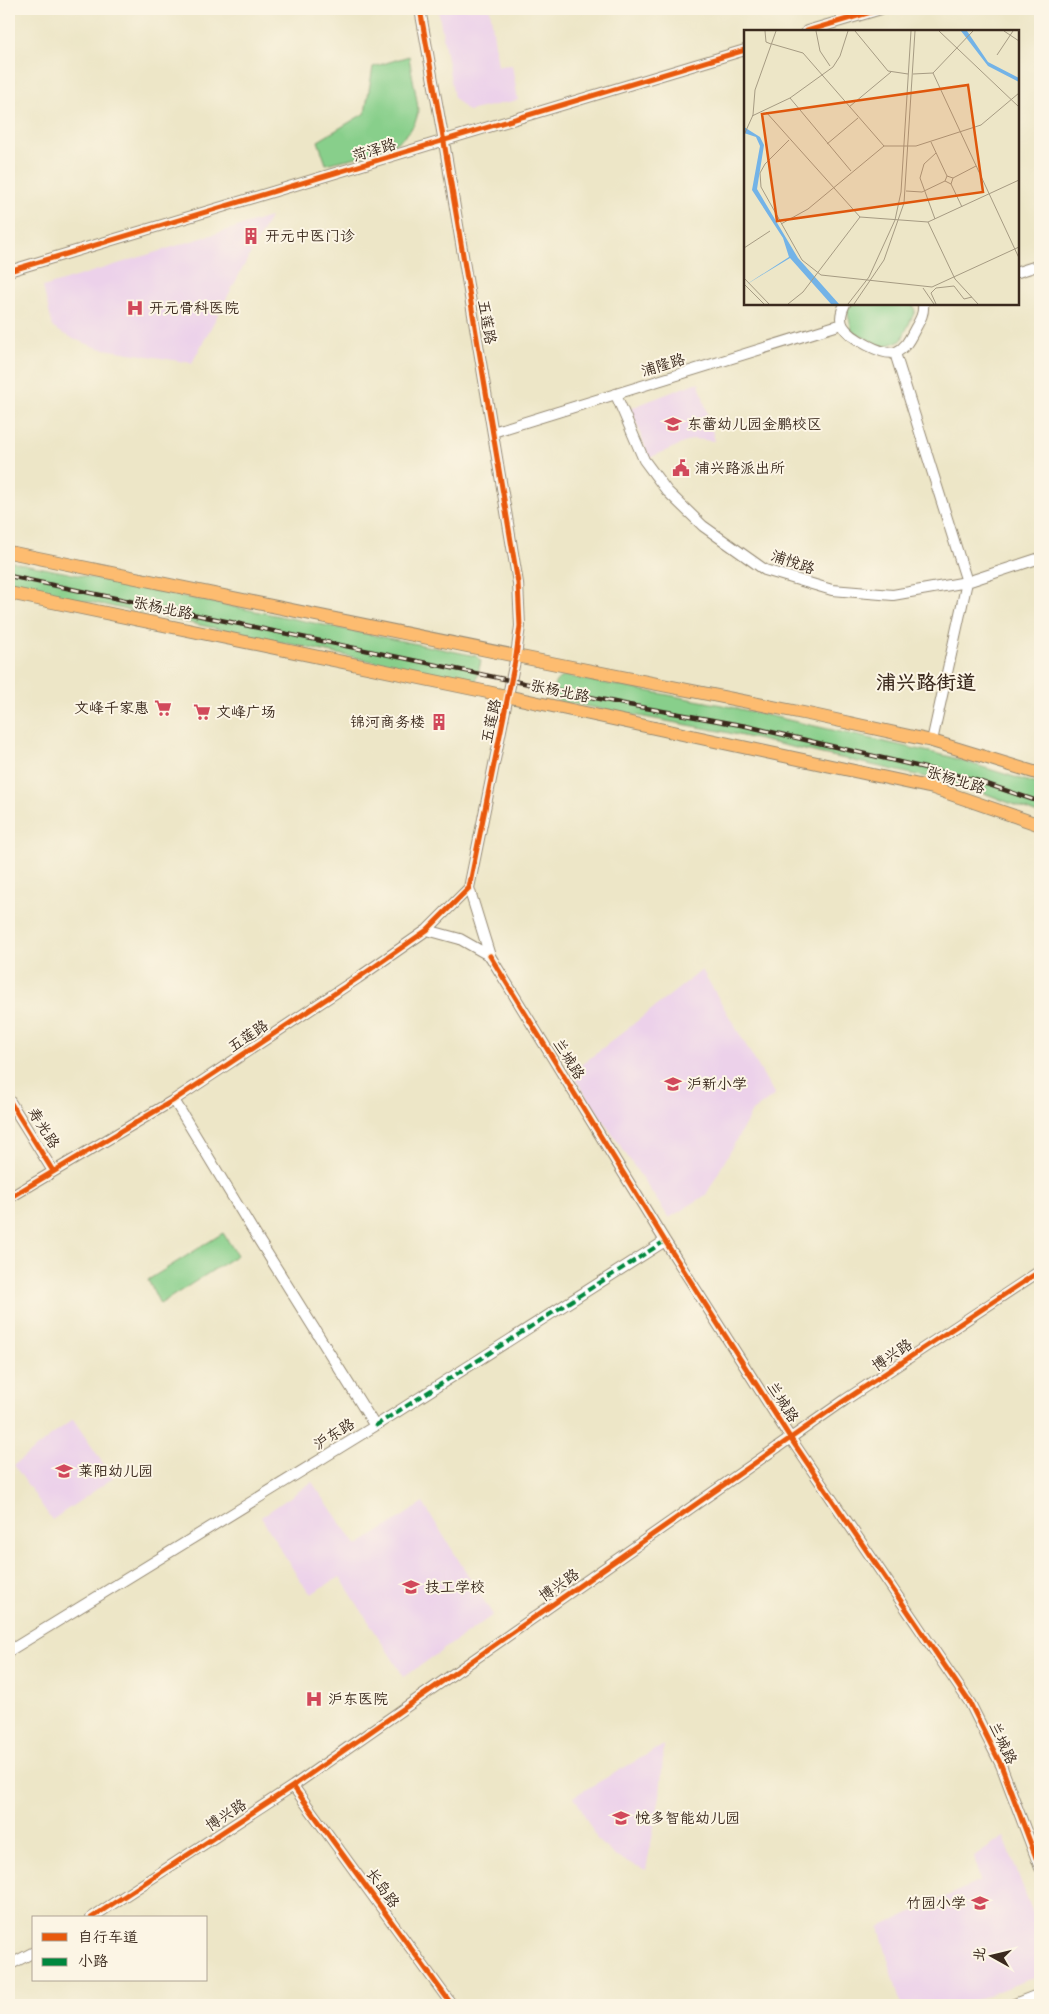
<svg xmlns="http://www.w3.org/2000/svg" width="1049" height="2014" font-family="Dekko,'LXGW WenKai TC',sans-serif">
<rect width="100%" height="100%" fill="#fcf5e5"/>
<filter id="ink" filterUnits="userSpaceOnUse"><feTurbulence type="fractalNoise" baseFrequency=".02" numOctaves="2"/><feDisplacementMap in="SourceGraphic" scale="10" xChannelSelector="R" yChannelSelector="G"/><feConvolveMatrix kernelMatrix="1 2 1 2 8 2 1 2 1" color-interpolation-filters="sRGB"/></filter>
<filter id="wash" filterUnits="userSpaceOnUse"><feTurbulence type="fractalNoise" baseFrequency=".0096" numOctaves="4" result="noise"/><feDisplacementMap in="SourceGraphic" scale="20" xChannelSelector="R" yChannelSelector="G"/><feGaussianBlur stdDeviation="1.12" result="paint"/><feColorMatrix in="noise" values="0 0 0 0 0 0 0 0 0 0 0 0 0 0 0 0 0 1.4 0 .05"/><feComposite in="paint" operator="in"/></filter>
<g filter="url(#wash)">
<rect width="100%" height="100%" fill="#ede6c7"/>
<path fill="#ecd1ea" d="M438,9H490L498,66L512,65L518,100L468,111L454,98Z
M270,217L192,363L98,348L74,339L53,328L43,287Z
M695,383H699L715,441L693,439L649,458L631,408Z
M702,970L775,1095L752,1112L706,1195L669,1218L571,1073Z
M73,1419L113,1478L52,1520L14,1465Z
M312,1482L357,1546L423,1503L493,1615L404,1677L340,1577L311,1594L299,1579L261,1517Z
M664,1745L660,1796L646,1870L615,1856L598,1841L574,1796Z
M1004,1837L1040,1932V1975L962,2005H901L879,1927L980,1881L974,1857Z"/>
<path fill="#88cf8b" stroke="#627c54" d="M409,56C410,67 419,105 418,113C410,152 357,156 326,164L318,141L365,113L373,67Z
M851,304H913L915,311L901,341L882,347L852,331L847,310Z
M9,561L476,656L481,661L476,681L471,682L9,585Z
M566,676L722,705L947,756L1040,785V815L979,791L952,783L720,731L563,702L555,699C551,689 554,678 566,676Z
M223,1233L237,1255L160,1304L148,1280Z"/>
</g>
<g filter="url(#ink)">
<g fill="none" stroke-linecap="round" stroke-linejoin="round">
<g stroke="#948872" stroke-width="12">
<path id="minor" d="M807,31L881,9
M9,271L745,50
M1018,272L1040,265
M845,304C842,310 839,319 843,326C849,337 884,357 896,352C906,348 910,338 915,329C920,320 924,314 923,304
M895,353L967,582L932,741
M616,395L644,460L667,491L703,526L765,570L832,590L893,595L967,582L1040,558
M493,432L842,324
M469,888L490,956L665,1241L791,1439L970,1703L1001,1765L1040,1868
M427,930L460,939L490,956
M9,1100L53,1171
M174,1100L252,1229L375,1426
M9,1198L174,1100L358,978L427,930L469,888L516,656L520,626L518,583L444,142L420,9
M9,1651L375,1426L665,1241
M293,1786L452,2005
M91,1918L293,1786L845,1400L1040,1271
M9,1965L34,1952
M1012,2005L1040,1994"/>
</g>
<g stroke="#948872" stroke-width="14">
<path id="major" d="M9,552L516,656L813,715L932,741L1040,774
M9,593L478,690L933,788L1040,825"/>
</g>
<use href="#minor" stroke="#fff" stroke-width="10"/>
<use href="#major" stroke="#fdbc6f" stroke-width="12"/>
<g stroke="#3b2a1e" stroke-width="4.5">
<path id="rail" d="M9,576L629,705L746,726L972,779L1040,802"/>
</g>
<use href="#rail" stroke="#fcf5e5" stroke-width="2.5" stroke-dasharray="8" stroke-linecap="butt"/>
<path stroke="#00873e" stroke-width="4" stroke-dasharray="8 4" stroke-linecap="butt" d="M375,1426L665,1241"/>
<g stroke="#fcf5e5" stroke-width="8">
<path id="cycleway" d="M807,31L881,9
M9,271L745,50
M490,956L665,1241L791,1439L970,1703L1001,1765L1040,1868
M9,1100L53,1171
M9,1198L174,1100L358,978L427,930L469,888L516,656L520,626L518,583L444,142L420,9
M293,1786L452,2005
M91,1918L293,1786L845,1400L1040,1271"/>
</g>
<use href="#cycleway" stroke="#e8590c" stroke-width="5"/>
</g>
</g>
<defs>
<g id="building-bare" transform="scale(1.35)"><path d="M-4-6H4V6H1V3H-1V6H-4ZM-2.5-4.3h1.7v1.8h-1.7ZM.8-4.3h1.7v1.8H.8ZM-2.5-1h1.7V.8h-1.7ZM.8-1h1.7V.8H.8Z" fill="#d1495b" stroke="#fcf5e5" stroke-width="2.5" paint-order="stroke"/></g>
<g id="hospital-bare" transform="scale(1.35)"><path d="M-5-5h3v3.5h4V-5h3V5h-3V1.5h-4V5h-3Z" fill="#d1495b" stroke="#fcf5e5" stroke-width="2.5" paint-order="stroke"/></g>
<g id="school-bare" transform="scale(1.35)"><path d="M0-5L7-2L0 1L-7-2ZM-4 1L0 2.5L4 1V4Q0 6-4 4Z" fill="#d1495b" stroke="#fcf5e5" stroke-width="2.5" paint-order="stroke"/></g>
<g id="civic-bare" transform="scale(1.35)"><path d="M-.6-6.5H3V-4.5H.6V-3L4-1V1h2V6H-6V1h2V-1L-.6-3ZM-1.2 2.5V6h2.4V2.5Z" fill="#d1495b" stroke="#fcf5e5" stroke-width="2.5" paint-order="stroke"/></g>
<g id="supermarket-bare" transform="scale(1.35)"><path d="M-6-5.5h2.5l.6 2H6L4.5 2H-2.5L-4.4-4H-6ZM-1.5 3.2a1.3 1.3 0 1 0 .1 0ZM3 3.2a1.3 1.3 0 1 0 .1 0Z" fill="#d1495b" stroke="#fcf5e5" stroke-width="2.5" paint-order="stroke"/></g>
</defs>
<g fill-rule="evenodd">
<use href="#building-bare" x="251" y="236"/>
<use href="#hospital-bare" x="135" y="308"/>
<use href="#school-bare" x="673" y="424"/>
<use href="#civic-bare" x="681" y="468"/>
<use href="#supermarket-bare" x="163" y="708"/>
<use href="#supermarket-bare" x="202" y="712"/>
<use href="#building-bare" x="439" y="722"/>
<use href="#school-bare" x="673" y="1084"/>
<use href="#school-bare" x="64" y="1471"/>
<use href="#school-bare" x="411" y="1587"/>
<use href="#hospital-bare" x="314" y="1699"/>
<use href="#school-bare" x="621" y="1818"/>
<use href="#school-bare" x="980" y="1903"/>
</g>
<g text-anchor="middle" stroke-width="4" stroke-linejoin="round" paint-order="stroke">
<g font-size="15" fill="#3b2a1e" stroke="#fcf5e5">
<text transform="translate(374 150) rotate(-17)" y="5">菏泽路</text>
<text transform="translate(487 322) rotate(80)" y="5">五莲路</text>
<text transform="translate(663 365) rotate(-17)" y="5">浦隆路</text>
<text transform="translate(793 562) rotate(19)" y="5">浦悦路</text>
<text transform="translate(163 608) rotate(12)" y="5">张杨北路</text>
<text transform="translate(560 691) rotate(12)" y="5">张杨北路</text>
<text transform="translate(491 721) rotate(-78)" y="5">五莲路</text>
<text transform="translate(956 780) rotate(17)" y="5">张杨北路</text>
<text transform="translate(248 1036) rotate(-34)" y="5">五莲路</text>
<text transform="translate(569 1059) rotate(58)" y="5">兰城路</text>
<text transform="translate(44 1128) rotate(58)" y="5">寿光路</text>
<text transform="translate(892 1355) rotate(-34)" y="5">博兴路</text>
<text transform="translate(783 1402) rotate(58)" y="5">兰城路</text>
<text transform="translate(334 1434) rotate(-32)" y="5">沪东路</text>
<text transform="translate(559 1585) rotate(-35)" y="5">博兴路</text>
<text transform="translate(1003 1743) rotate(65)" y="5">兰城路</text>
<text transform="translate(226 1815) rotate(-33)" y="5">博兴路</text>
<text transform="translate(383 1888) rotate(54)" y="5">长岛路</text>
</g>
<g font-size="15" fill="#3b2a1e" stroke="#fcf5e5" text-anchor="start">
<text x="265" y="241">开元中医门诊</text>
<text x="149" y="313">开元骨科医院</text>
<text x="687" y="429">东蕾幼儿园金鹏校区</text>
<text x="695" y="473">浦兴路派出所</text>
<text x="149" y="713" text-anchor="end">文峰千家惠</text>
<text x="216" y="717">文峰广场</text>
<text x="425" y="727" text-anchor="end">锦河商务楼</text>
<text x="687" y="1089">沪新小学</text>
<text x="78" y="1476">莱阳幼儿园</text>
<text x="425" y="1592">技工学校</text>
<text x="328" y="1704">沪东医院</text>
<text x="635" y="1823">悦多智能幼儿园</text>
<text x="966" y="1908" text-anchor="end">竹园小学</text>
</g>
<g font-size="20" font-weight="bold" fill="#3b2a1e" stroke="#fcf5e5">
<text x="926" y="689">浦兴路街道</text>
</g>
</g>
<g transform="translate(744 30)">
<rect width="275" height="275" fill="#ede6c7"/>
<path d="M217,1H223L244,32L275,48V52L244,36ZM0,97L16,107L20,115L13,159L54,228L95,274H87L46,228L0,256L45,227L39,208L8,160L16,116L12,107L0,103Z" fill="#73b3e7"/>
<path fill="none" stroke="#a69b83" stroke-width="1" d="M21,1L22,12L27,14M72,1L76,21L86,36M111,1L144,41L164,44M195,1L275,77M260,1L275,11M28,14L59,23L140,116H172L237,95L275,63M253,25L269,1M189,43L275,228M169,44L189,43L229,1M46,68L107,141M105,77L147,42M22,82L116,187L184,192L275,150M8,86L46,68L89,37L96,26L104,1M0,105L9,85L11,60L32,1M45,110L21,134L16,143L17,157L58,230L77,245L188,257L275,217M187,112L203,146L209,148L207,154L201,151L203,146M83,114L114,88M209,148L232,136M207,154L218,177M162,161L178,162L201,151M191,189L176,148L180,134L192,123M184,192L211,249L234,274M37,194L64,179L140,116M0,218L26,201M0,248L25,274M0,254L20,274M179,258L190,274M44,274L59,262L116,187M104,274L125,247L151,190L157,162L167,1M110,274L140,230L160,173L171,1M192,274L187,263L192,258L210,256L220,269L228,267"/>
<path fill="#df570d" fill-opacity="0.15" stroke="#df570d" stroke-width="2.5" d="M224,55L239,162L33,191L18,84Z"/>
<rect width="275" height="275" fill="none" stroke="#3b2a1e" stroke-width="2.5"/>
</g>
<rect width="1049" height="2014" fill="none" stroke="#fcf5e5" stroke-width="30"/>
<rect x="32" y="1916" width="175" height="65" fill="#fcf5e5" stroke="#afa495"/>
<rect x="42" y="1933" width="25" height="8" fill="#e8590c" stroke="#afa495"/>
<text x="78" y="1942" font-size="15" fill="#3b2a1e">自行车道</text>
<rect x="42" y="1958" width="25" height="8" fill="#00873e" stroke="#afa495"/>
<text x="78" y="1966" font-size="15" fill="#3b2a1e">小路</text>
<g transform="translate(992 1956) rotate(278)" stroke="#fcf5e5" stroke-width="4" paint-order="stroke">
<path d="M0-4L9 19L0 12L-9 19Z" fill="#3b2a1e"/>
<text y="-8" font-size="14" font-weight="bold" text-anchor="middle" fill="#3b2a1e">北</text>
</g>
</svg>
